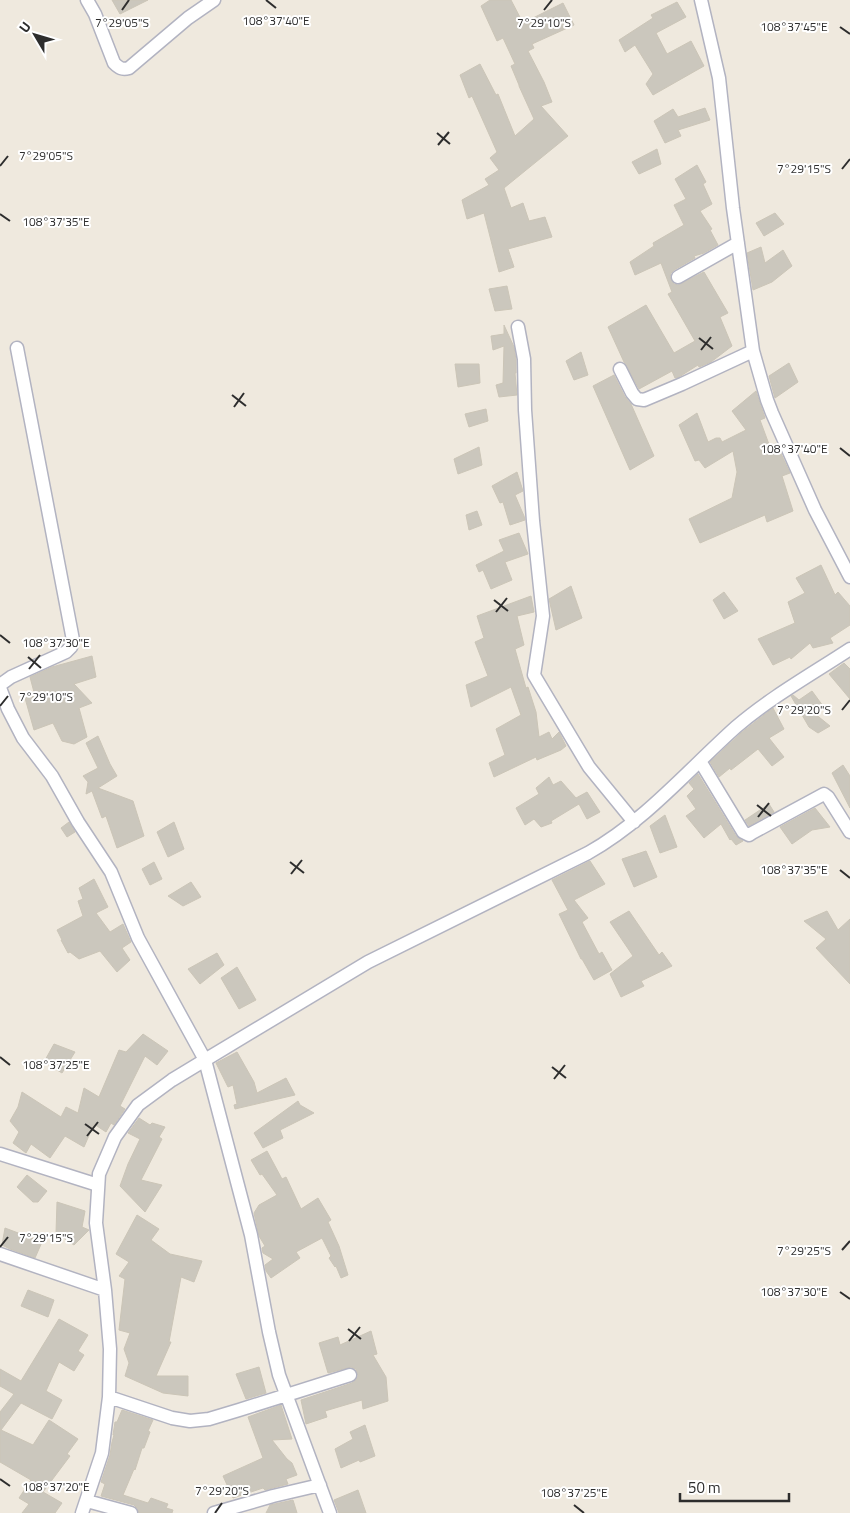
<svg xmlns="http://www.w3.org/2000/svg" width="850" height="1513" font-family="'Titillium Web',sans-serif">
<rect width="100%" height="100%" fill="#efe9de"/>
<path fill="#cbc7bd" stroke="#cbc5b7" d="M112,0H148L120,14Z
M490,0H511L523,23L563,3L574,25L532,44L534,48L528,51L544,82L552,102L541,106L568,136L504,188L511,208L523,203L529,221L545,217L552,237L508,249L514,267L499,272L484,213L467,219L462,200L489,185L485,179L499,170L490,158L497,152L472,96L469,98L460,75L480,64L496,95L498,94L515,136L534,119L519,86V85L511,66L515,64L503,38L497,41L481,6Z
M677,2L686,17L656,33L667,54L691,41L704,66L653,95L646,84L653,74L635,45L625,52L619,40L653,18L651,15Z
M705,108L710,120L678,130L681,136L665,143L654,121L673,109L678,117Z
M657,149L661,164L639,174L632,162Z
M697,165L706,182L703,184L712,204L700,211L712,229L710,230L718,245L704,253L694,256L695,258L674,270L671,273L670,277L674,284L678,285L704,272L728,313L720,317L732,346L711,362L699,367L698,365L679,377L675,378L672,371L639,389L624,362L608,327L646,305L674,353L695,341L668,294L672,292L661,263L635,275L630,262L654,246L653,243L684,225L674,205L686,199L675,179Z
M775,213L784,224L764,236L756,223Z
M761,247L765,263L783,250L792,266L772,282L753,290L747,253Z
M507,286L512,309L495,311L489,289Z
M504,325L514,347L516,360V373H515L517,395L499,397L496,385L503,383L504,346L493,350L491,336L504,334Z
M581,352L588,375L574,380L566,361Z
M789,363L798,382L775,398L769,376Z
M455,364H479L480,383L458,387Z
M614,375L625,397L631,404L654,456L630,470L593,386Z
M756,391L765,418L760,420L770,447L776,443L790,473L782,476L793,511L767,522L765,515L700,543L689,519L732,498L737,472L733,451L705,468L699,460L695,461L679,425L697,413L708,442L716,438H720L722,442L746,430L732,411Z
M486,409L488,421L469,427L465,414Z
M479,447L482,465L458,474L454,459Z
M517,472L523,491L515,495L524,516L525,520L510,525L503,502L500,503L492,486Z
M477,511L482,525L469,530L466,515Z
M519,533L528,554L505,562L512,580L491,589L483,570L479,572L476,565L504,551L499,540Z
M821,565L835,595L838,592L850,606V625L830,638L833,643L813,648L810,643L791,659L790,657L773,665L758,639L795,623L788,602L805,593L796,578Z
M571,586L582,618L556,630L549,599Z
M724,592L738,611L724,619L713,600Z
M531,596L534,612L517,616L524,645L515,649L526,688L528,687L536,712L539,737L549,732L552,739L559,732L566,746L561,750L537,760L536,757L494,777L489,763L505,755L496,729L521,715L511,687L471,707L466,685L488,676L475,642L484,638L477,616Z
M92,656L96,677L74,684L92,703L79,708L87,737L74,744L62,741L53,723L34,730L25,698L35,696L30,677L52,667Z
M844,663L850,669V699L829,674Z
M812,691L823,706L814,713L830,726L818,733L809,727L791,696L793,695L799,700Z
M773,708L784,729L769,738L784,757L772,766L758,749L731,770L730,768L719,777L710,762L741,733Z
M98,736L110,764L117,776L98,788L133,801L144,836L117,848L106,816L102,818L92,791L86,794L88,782L83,776L98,768L86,743Z
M843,765L850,776V808L832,773Z
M698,774L736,836L743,841L736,845L731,839L730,840L721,824L704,838L686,816L696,809L687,796L694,789L689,783Z
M549,777L553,785L561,781L576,798L587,792L600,812L587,819L579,804L551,821L552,823L541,827L534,819L525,825L516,808L539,794L536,788Z
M769,804L774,812L749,826L745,820Z
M815,808L830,827L812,830L792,844L780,827Z
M665,815L677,847L660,853L650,826Z
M69,822L75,832L67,837L61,828Z
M174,822L184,849L168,857L157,832Z
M646,851L657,877L634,887L622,859Z
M590,861L605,884L574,900L588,918L582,922L599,954L602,952L612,970L594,980L582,959H581L559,914L568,910L552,880Z
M154,862L162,879L150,885L142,869Z
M94,879L108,907L96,913L110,932L123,924L131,942L122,948L130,960L117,972L100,951L79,959L70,952L68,953L61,940H62L57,930L83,916L78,901L83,899L79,888Z
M191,882L201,897L183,906L168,896Z
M629,911L659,955L662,952L672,966L641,981L644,986L621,997L610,974L633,956L610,922Z
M827,911L838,930L850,919V984L816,948L826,939L804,921Z
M217,953L224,965L200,984L188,969Z
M237,967L256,1000L239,1009L221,978Z
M143,1034L168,1051L157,1065L145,1056L120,1106L125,1109L114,1125L111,1123L106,1132L94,1124L84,1147L65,1136L50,1158L31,1144L26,1153L13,1143L19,1132L10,1121L18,1107L22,1092L61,1117L66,1107L78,1113L84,1088L99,1097L119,1050L126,1052Z
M54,1044L75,1052L62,1073L44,1062Z
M237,1052L254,1082L257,1093L286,1078L295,1095L235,1109L234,1105L237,1104L233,1085L228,1087L216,1063Z
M298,1101L300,1105L314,1113L280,1130L283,1138L263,1148L254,1133Z
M139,1118L150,1125L152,1123L165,1127L159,1137L162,1139L141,1180L162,1185L145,1212L120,1186L128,1164L140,1139L128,1133Z
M267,1151L282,1179L286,1177L301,1209L318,1198L331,1220L328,1222L339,1246L348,1275L341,1278L336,1266L335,1267L329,1258L331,1256L322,1238L296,1252L300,1258L271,1278L266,1271L265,1265L273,1259L263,1253L262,1248L265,1246L259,1236L254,1213L259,1205L277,1195L262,1174L260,1175L251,1160Z
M27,1175L47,1191L38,1202H33L17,1187Z
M57,1202L85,1211L82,1227L89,1230L74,1245L56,1233Z
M137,1215L159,1229L151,1240L170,1254L202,1261L194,1282L181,1277L169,1342H171L156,1376H188V1396L163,1393L125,1376L129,1363L124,1349L130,1333L119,1330L125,1279L119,1276L129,1262L116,1254Z
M5,1228L42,1242L35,1258L10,1249L2,1245Z
M28,1290L54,1300L48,1317L21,1306Z
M59,1319L88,1335L78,1351L84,1355L74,1371L59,1362L46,1391L62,1400L52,1419L21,1403L1,1430L33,1445L49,1420L78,1439L67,1454L70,1456L43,1492L62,1503L55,1513H22L29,1504L19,1498L31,1480L0,1462V1412L14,1394L0,1386V1369L21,1381Z
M371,1331L377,1354L373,1355L386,1377L388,1401L363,1409L362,1400L325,1411L327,1417L306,1424L301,1400L352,1383L356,1380L358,1376L356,1369L351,1367L328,1373L319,1343L338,1337L340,1345Z
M259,1367L266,1393L246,1399L236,1374Z
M281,1405L292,1439L272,1440L287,1459L292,1463L297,1475L286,1479L288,1484L265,1490L263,1488L233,1498L223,1476L263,1458L248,1417Z
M122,1410L153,1420L148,1431L150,1432L144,1448H142L135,1470L134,1469L123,1495L148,1503L151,1498L168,1504L166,1508L173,1510L172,1513H139L137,1508L134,1505L101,1496L105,1484L101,1482L110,1455L112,1442L114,1435H113L115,1422H117Z
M365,1425L375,1456L360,1462L359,1460L341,1468L335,1449L353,1439L350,1432Z
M358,1490L366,1513H339L334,1500Z
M293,1500L297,1513H266L270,1505Z"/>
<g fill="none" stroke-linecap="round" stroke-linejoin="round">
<g stroke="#b2b3c1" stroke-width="15">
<path id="street" d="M87,0L95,14L114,63C119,68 122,70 129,68L188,18L214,0
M701,0L719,78L733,208L753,351L767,400L772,413L815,510L850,577
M678,277L738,243
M518,327L524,359L525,410L533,521L543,616L534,675L589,767L634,822
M620,369L632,393L637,399L644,400L682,384L753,351
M0,685L11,677L66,652L71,647L73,640L17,348
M0,688L8,709L23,738L52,776L78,822L111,872L138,938L205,1060L251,1235L269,1332L279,1375L330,1513
M700,761L743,832L749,835L752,833L824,794L828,797L850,832
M0,1154L98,1185
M0,1254L105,1290
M109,1397L172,1418L190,1421L209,1419L239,1410L350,1375
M87,1501L131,1513
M82,1513L102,1453L109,1397L110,1349L105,1290L96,1223L99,1174L115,1137L138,1105L172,1080L205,1060L368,962L588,853C645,821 688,770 736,727C771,697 812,674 850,649
M214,1513L273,1496L320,1485"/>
</g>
<use href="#street" stroke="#fff" stroke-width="12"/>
</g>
<path fill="none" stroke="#2d2d2d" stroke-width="2" d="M266,0L276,8M122,10L129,0M544,10L552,0M840,27L850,34M437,133L450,144M438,145L449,132M0,166L8,156M842,169L850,159M0,214L10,221M699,338L713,349M701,350L711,337M232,395L246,406M234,407L244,393M840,448L850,456M494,600L508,611M496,612L507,598M0,635L10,643M28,657L41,668M29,669L40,655M0,706L8,696M842,710L850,700M757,805L771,816M758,817L769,803M290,862L304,873M840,870L850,878M291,874L302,860M0,1057L10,1065M552,1067L566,1078M554,1079L565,1065M85,1124L99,1134M87,1136L98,1122M0,1247L8,1237M842,1250L850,1241M840,1292L850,1299M348,1329L361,1339M349,1341L360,1327M0,1479L10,1486M574,1505L584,1513M215,1513L222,1503"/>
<g font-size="12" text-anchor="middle" fill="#2d2d2d" stroke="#fff" stroke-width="4" stroke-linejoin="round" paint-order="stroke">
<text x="276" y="25">108°37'40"E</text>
<text x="122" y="27">7°29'05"S</text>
<text x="544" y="27">7°29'10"S</text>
<text x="794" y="31">108°37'45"E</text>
<text x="46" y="160">7°29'05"S</text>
<text x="804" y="173">7°29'15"S</text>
<text x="56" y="226">108°37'35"E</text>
<text x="794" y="453">108°37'40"E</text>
<text x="56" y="647">108°37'30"E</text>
<text x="46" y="701">7°29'10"S</text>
<text x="804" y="714">7°29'20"S</text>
<text x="794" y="874">108°37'35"E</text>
<text x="56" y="1069">108°37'25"E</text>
<text x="46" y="1242">7°29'15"S</text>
<text x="804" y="1255">7°29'25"S</text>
<text x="794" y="1296">108°37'30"E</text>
<text x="56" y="1491">108°37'20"E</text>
<text x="222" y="1495">7°29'20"S</text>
<text x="574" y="1497">108°37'25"E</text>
</g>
<g transform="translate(35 35) rotate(308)" stroke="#ffffff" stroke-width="4" paint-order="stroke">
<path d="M0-4L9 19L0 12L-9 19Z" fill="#2d2d2d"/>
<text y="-8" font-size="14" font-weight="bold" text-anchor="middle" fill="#2d2d2d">U</text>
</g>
<path d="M680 1493v8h109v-8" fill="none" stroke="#2d2d2d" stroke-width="2.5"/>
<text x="688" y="1493" font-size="15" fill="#2d2d2d" stroke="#ffffff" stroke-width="4" paint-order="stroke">50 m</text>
</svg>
